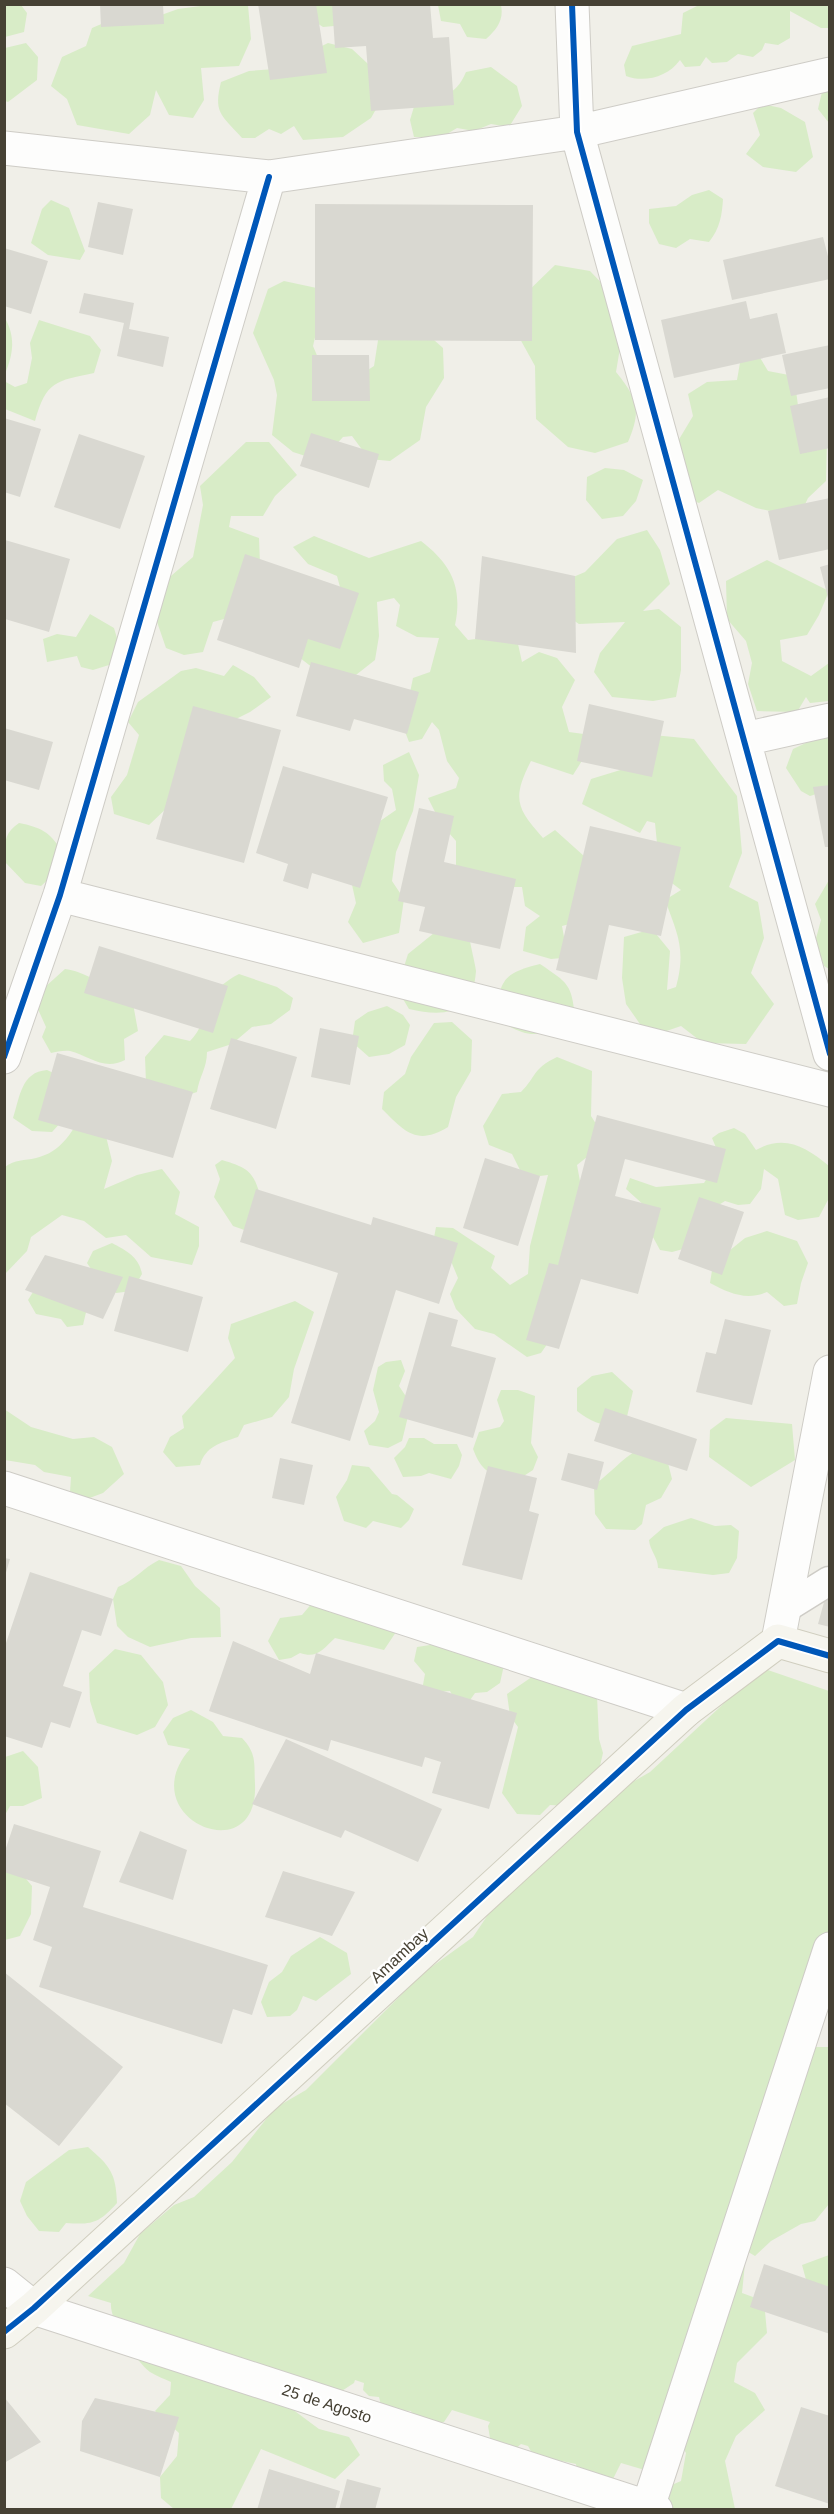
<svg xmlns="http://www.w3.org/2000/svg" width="834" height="2514" font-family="Helvetica,sans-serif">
<rect width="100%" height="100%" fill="#f0efe8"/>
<path fill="#d8ecc7" d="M5,4L21,5L27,13L24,32L5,37Z
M208,5H248L251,39L239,66L201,68L204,100L193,118L169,115L156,90L150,115L129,134L77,125L67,99L51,86L62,57L86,46L92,28L127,13L150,19L178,9Z
M289,5H348L345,25L323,27Z
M438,5H501C504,20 497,29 486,39L467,37L460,24L441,21Z
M699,5H829V28H821L790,11V38L778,45L765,43L762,50L753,57L738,54L727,62L712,63L706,57L700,66L685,67L680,60C668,77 644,83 626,76L624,65L632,46L681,34L683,13Z
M26,43L38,57L37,80L8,102L5,101V48Z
M328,43L352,49L381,76L383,97L371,118L343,137L303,140L294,126L281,134L269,129L255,138H242C222,115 213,114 221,82L249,71L275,69Z
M491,67L517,86L522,106L509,127L491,124L474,131L457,128L442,137H414L410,120L416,100C441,96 455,98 466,72Z
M829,90V123L818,109L822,92Z
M762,104L781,108L805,122L813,157L796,172L763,167L746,154L760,135L753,113Z
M709,190L723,199C722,215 720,228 709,242L690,239L676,248L659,244L649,223V209L676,206L692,195Z
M51,200L69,208L85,251L80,260L48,255L31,243L42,209Z
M555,265L590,271L617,299L620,348L616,372C637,398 642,410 628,442L595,453L568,447L536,419L535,366L514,328L520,299Z
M284,281L326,290L313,346L324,372L348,383L374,366L379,334L416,324L443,348L444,378L426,407L420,440L390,461L369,459L352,436L343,437L321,461L293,452L272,435L277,395L274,380L253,333L268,289Z
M5,318C16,338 13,354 5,374Z
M39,320L90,336L101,350L94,373C56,381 46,381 35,421L5,409L4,381L15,387L27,383L32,358L30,343Z
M756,351L768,371L794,376L799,413L827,441L826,481L808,498L799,517L756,508L718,490L699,503L665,490L675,446L693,416L688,394L707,382L737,380L741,357Z
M246,442H269L297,475L275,496L263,516H231L229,527L259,538L261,591L246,613L213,622L203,652L184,655L166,648L156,619L157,588L193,557L203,505L200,486Z
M605,468L624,470L643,480L636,501L623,516L602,519L586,500L587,477Z
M647,530L660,550L670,584L643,611L659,609L681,627V670L676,697L653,701L612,697L594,672L600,653L625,622L579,624L550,605L552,586L585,572L617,539Z
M314,536L369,558L421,541C451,564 463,587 455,625L468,640L499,636L518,644L522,662L539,652L557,658L575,680L562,707L569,732L591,735L590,748L573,775L531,761C512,798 516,808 543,838L555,830L594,865L581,921L562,926L566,948L562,958L551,959L523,951L526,927L540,916L525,906L522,887H487L456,878V841L441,824L428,798L456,788L459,778L447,761L439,730L432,722L422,739L409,742L399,716L408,702L413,678L430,672L439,638L417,637L396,626L400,605L394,598L377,602L379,636L375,660L347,682L326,678L291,651L344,602L337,576L308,564L293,547Z
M767,560L829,591L819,615L807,635L780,640L782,661L811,676L829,663V701L810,703L806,697L797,712L757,711L748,684L752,663L746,641L727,619L726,581Z
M90,614L114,628L119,645L109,665L93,670L81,667L77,656L47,662L43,639L57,634L76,637Z
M233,665L254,677L271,697L250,712L216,729L172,803L149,825L114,814L111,797L127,775L139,735L128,722L138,702L181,671L196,668L224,676Z
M829,732V790L810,796L801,791L786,768L793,749Z
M653,735L694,739L737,796L742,853L729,887L758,902L764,938L751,973L774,1004L746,1044L703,1043L681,1026L649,1037L626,1004L622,978L624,937L652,929L670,951L667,990L676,987C686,950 678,935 665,900L681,890L660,874L655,823L647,821L640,833L582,804L591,779L640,764Z
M409,752L419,775L413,811L396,852L392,881L404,899L399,933L363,943L348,922L356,903L349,871L370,828L396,810L392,789L384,781L383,765Z
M19,823C40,827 50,832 61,850L52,876L41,886L25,883L5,862C5,844 3,834 19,823Z
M829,880V969L824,966L815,942L821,920L815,904Z
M439,929L469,935C470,944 476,967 476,971C473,1015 444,1017 409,1009L397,989L408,954Z
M540,964C568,983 572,984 575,1018C537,1039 531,1040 493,1017C503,980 500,974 540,964Z
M65,969C81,970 114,990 132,998L138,1031L124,1039L125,1060C104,1071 89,1056 70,1051C64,1050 56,1052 51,1053L42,1037L46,1027L37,1007L45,987Z
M239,974L277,987L293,998L290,1010L271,1024L252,1027L232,1044L207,1052C207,1068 199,1077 197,1092L182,1097L146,1083L145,1057L164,1035L190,1041C212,1019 198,995 239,974Z
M387,1006L403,1015L410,1025L405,1045L389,1054L369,1057L352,1042L355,1021L368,1012Z
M452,1022L472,1040L471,1071L456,1097L448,1127C417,1146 405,1132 382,1109L384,1092L405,1074L411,1057L434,1023Z
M557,1057L592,1071L591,1116L607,1141L577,1165L582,1192L550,1340L541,1353L527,1357L494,1334L475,1329L456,1309L450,1294L458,1278L448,1254L433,1243L436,1227L453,1228L495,1256L491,1268L510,1285L528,1274L530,1246L548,1175L524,1178L512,1154L489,1145L483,1126L502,1094L521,1092C537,1076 532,1069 557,1057Z
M47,1070L62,1077L63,1120L52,1132L32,1131L13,1118C20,1097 21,1072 47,1070Z
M76,1125L104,1128L112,1161L104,1189L137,1175L162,1169L180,1192L175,1214L199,1227V1246L192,1265L151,1257L126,1235L106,1238L84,1221L62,1215L31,1237L27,1251L5,1274V1167C15,1159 24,1161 36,1158C56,1153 65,1142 76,1125Z
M734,1128L745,1134L756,1150C785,1134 806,1147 829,1166V1198L819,1217L798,1220L785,1215L778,1179L764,1169L761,1189L750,1204L738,1205L725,1201L706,1213L687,1248L672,1252L660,1250L648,1228L646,1207L626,1189L630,1178L656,1187L704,1183L720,1157L712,1138L719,1133Z
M222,1160C253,1169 254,1174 263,1205L250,1232L233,1226L214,1197L220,1179L215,1165Z
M767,1231L797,1241L808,1263L801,1283L797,1304L784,1306L767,1292C746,1301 729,1293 710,1283L713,1264L745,1238Z
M112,1243C127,1251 139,1257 142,1274L132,1291L116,1293L98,1279L87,1263L93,1251Z
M38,1284L87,1308L83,1325L67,1327L61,1319L36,1314L28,1300Z
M295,1301L314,1312L294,1369L289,1397L272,1417L244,1425L238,1437C220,1443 206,1446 200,1465L176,1467L163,1452L170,1437L184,1428L182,1416L235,1358L228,1338L231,1324Z
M401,1360L405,1371L399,1386L411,1404L402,1441L388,1448L369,1445L364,1431L375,1421L379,1412L373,1390L378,1367L386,1362Z
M612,1372L633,1391L625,1425C605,1427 594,1424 577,1411V1388L592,1376Z
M501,1390H518L535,1396L531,1443L538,1457L533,1470L519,1479C492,1475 483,1475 473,1449L479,1432L500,1427L504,1421L497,1400Z
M4,1409L31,1427L73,1439L94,1437L112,1447L124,1474L103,1493L87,1499L70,1492L71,1477L44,1472L35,1465L5,1460Z
M726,1418L792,1424L795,1460L751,1487L709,1457L710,1430Z
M409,1438H424L434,1444H457L462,1455L459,1466L451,1479L429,1473L421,1476L403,1477L394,1458L405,1447Z
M639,1449L667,1459L672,1479L661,1498L646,1505L642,1524L635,1530L606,1529L595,1514L594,1485C611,1473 620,1460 639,1449Z
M352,1465L369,1467L392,1494L397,1495L414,1509L409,1520L401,1528L373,1521L366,1528L344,1521L336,1497L347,1480Z
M691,1518L715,1526L731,1525L739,1531L737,1558L729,1573L713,1575L658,1568C658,1557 650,1551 649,1540L664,1527Z
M159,1560L181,1566L195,1586L220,1608L221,1637L191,1638L150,1647L128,1637L117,1626L113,1599L118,1587C135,1580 143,1568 159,1560Z
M313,1602L396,1632L384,1650L335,1638C323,1649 317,1659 300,1653L291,1658L279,1660L268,1641L280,1618L302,1615Z
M443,1643L504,1665L500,1683L487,1692L475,1693L468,1703L454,1699L450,1691L437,1692L422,1690L425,1674L414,1661L417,1647Z
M115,1649L141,1655L163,1682L168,1705L155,1727L137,1735L97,1723L90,1701L89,1673Z
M545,1668L596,1674L599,1739L603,1753L599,1770L578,1786L568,1806L550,1805L540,1815L517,1814L502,1793L518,1727L510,1716L507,1694Z
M762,1668L829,1691V1982L799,2047H829V2204L815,2221L801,2224L771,2241L755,2256L725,2238L745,2263L742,2293L764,2301L767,2333L737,2363L734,2382L755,2393L765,2410L736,2436L725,2461L735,2509H654L660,2490L681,2481L686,2453L678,2439L648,2471L621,2463L613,2479L577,2471L576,2464L533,2455L528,2446L521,2444L513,2451L491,2444L488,2426L490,2422L452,2410L444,2422L432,2425L415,2422L411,2411L382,2409L379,2397L369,2396L363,2390L364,2383L355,2380L354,2383L314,2409L284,2403L319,2429L349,2437L360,2455L335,2479L261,2449L231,2509H174L161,2498L160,2477L177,2456L179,2433L155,2411L170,2395L171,2382C165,2379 156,2376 150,2372C136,2361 109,2320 111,2303L88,2296L124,2263L140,2234L174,2205L194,2197L232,2162L275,2108L306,2090L423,1973L473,1937L542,1834L650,1772Z
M191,1710L213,1722L223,1736L242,1738C257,1754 254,1763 255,1784C259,1873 130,1818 190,1749L168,1745L163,1732L173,1718Z
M23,1751L38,1767L42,1798L23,1806H10L5,1815V1757Z
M5,1871L22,1874L32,1886L31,1914L20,1936L5,1940Z
M320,1937L347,1953L351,1974L316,2001L303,1996L297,2010L290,2016L267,2017L261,2002L269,1982L282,1972L291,1956Z
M88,2147C110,2166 116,2173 117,2203C99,2223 93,2225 66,2223L59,2232L39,2231L27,2216L20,2201L26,2182L69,2150Z
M829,2255V2298L810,2294L802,2265Z"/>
<path fill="#d9d8d1" d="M100,4H163L164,24L101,27Z
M258,4H316L327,73L270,80Z
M332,4H430L433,38L449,37L454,105L371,111L366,46L335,48Z
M98,202L133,209L123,255L88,247Z
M315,204L533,205L532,341L315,340Z
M823,237L830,264V279L732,300L723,260Z
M4,248L48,261L31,314L4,306Z
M84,293L134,303L129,329L169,337L163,367L117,356L124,323L79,313Z
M746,301L750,319L777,313L786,353L674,378L661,320Z
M830,345V388L791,396L782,355Z
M312,355H369L370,401H312Z
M830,397V448L800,454L790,406Z
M4,418L41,429L20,497L4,492Z
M311,433L379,454L369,488L300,466Z
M79,434L145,456L120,529L54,507Z
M830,498V549L779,560L768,511Z
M5,540L70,559L49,632L5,619Z
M245,554L359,593L340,649L308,639L299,668L217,640Z
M482,556L575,576L576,653L475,639Z
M830,564V602H829L820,567Z
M311,662L419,692L407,734L354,719L350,731L296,716Z
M589,704L664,721L652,777L577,761Z
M193,706L281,730L244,863L156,839Z
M4,728L53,742L39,790L4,780Z
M283,766L388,797L360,888L312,873L308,889L283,881L288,864L256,853Z
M830,785V847H825L813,787Z
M419,808L454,816L444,862L516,879L500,949L419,931L425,907L398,901Z
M590,826L681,847L661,936L609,925L597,980L556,970Z
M99,946L228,986L213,1033L84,993Z
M320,1028L359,1036L350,1085L311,1077Z
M231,1038L297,1057L276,1129L210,1109Z
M57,1053L193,1092L173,1158L38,1120Z
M597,1115L726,1149L717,1183L625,1159L615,1196L661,1208L638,1294L581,1279L559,1349L526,1340L549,1263L558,1265Z
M485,1158L540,1176L518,1246L463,1228Z
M256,1189L371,1225L373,1217L458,1243L439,1304L396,1290L350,1441L291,1423L338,1273L240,1242Z
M699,1197L744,1212L722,1275L678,1259Z
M45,1255L123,1277L103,1319L25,1290Z
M129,1276L203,1297L188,1352L114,1331Z
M429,1312L458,1320L451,1346L496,1358L473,1438L399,1417Z
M725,1319L771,1330L752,1405L696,1392L706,1352L716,1354Z
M605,1408L697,1439L687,1471L594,1441Z
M568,1453L604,1462L597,1490L561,1480Z
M280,1458L313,1465L304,1505L272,1498Z
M488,1466L537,1478L529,1511L539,1514L522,1580L462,1565Z
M4,1558L10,1559L5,1576H4Z
M30,1572L113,1599L101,1636L82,1630L63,1686L82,1692L70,1728L51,1722L42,1748L4,1736V1649Z
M829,1584H830V1627L818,1624Z
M233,1641L310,1674L316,1653L517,1713L489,1809L432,1793L441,1762L425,1757L422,1767L331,1740L328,1751L209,1711Z
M286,1739L442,1809L418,1862L345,1830L341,1838L252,1804Z
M14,1824L101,1851L83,1907L268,1965L252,2015L233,2009L222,2044L39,1987L52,1947L33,1940L50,1887L4,1872V1854Z
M140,1831L187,1850L173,1900L119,1882Z
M283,1871L355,1892L332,1936L265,1917Z
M4,1972L123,2067L59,2146L4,2103Z
M764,2264L830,2287V2334L750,2307Z
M4,2397L41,2442L4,2463Z
M95,2398L179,2417L160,2477L80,2451L82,2421Z
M801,2407L830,2416V2504L775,2486Z
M269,2469L340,2491L335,2510H257Z
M347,2479L381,2488L375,2510H339Z"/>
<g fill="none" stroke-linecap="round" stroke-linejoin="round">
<g stroke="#ceccc6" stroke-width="31">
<path id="lane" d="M784,1609L829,1581"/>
</g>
<g stroke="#ceccc6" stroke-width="35">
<path id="street" d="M572,4L577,132L830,1054
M4,148L269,177L577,132L830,74
M744,739L830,720
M60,895L830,1090
M4,1057L60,895L269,177
M4,1488L686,1710
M778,1641L830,1372
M4,2284L34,2308L656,2510
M648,2507L830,1949"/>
</g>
<g stroke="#d0cebf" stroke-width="35">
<path id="secondary" d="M4,2332L34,2308L686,1710L778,1641L830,1656"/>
</g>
<use href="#lane" stroke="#fdfdfc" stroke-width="28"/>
<use href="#street" stroke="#fdfdfc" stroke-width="33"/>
<use href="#secondary" stroke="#f6f5ee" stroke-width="33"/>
<g stroke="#fff" stroke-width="10">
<path id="cycleway" d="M572,4L577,132L830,1054
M4,1057L60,895L269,177
M4,2332L34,2308L686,1710L778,1641L830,1656"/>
</g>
<use href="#cycleway" stroke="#0057b8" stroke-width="6"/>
</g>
<g text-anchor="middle" stroke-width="5" stroke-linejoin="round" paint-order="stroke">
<g font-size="16" fill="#464134" stroke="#fff">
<text transform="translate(399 1955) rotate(-43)" y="6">Amambay</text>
<text transform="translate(327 2403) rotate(18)" y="6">25 de Agosto</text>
</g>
</g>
<rect width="834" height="2514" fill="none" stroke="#464134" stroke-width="12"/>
</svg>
